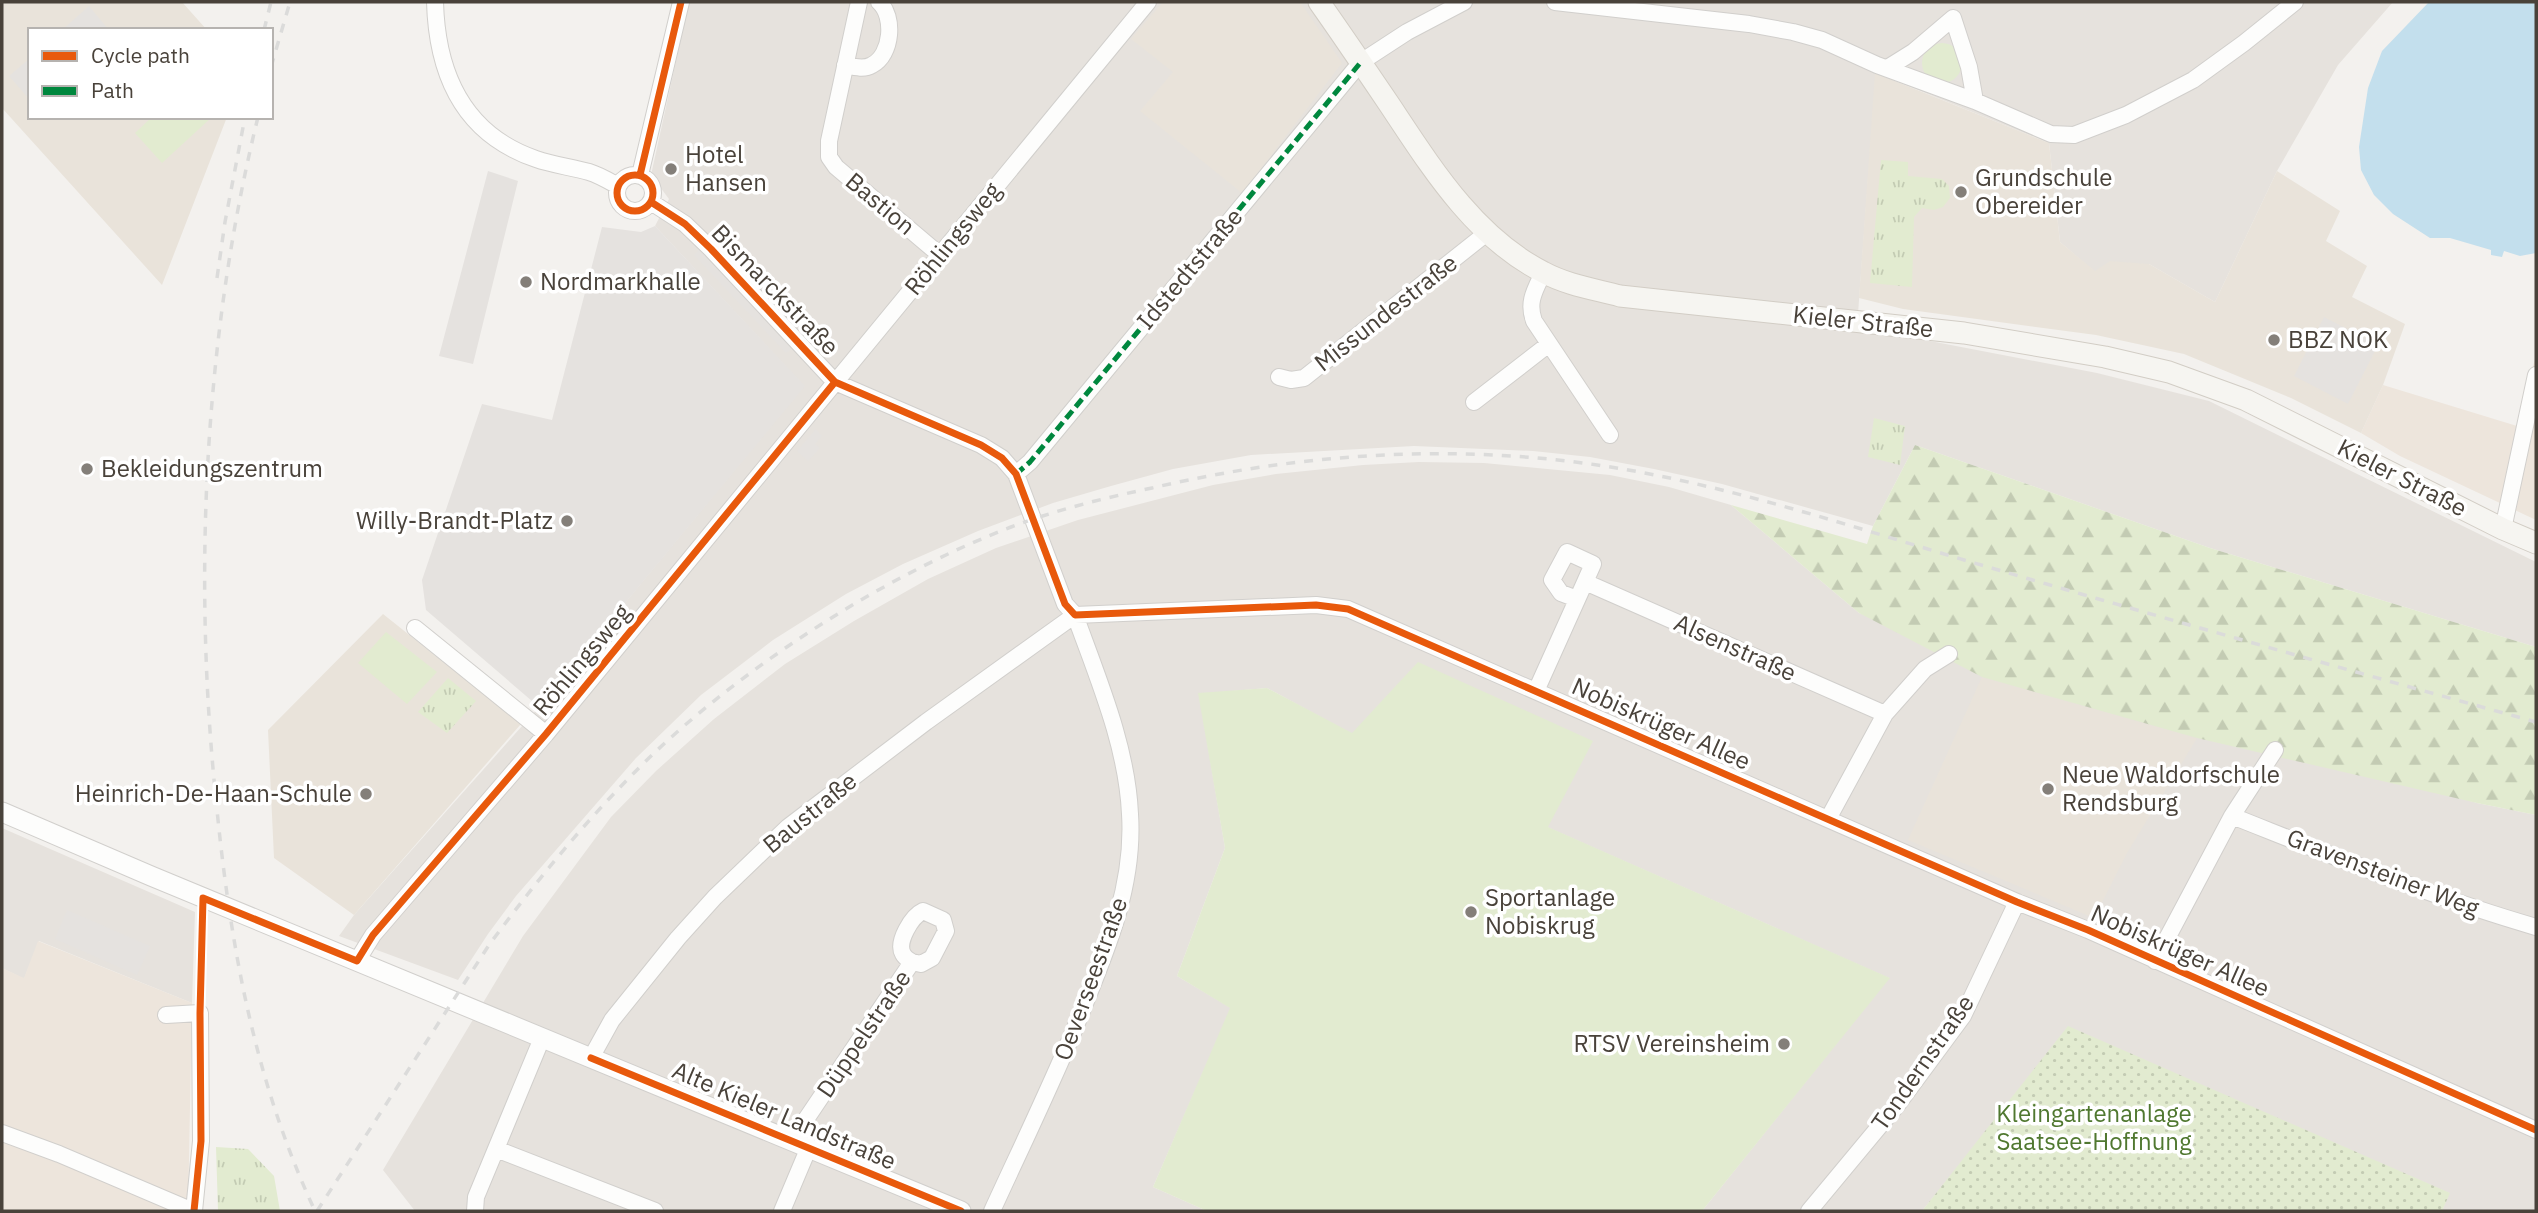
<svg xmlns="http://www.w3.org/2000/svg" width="2538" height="1213" font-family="'IBM Plex Sans',sans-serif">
<defs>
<pattern id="forest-firs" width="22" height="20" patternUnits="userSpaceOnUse" patternTransform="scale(1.75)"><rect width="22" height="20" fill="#e2ebd0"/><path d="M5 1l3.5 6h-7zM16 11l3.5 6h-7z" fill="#c3cbb3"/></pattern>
<pattern id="park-tufts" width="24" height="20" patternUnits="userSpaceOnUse" patternTransform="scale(1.75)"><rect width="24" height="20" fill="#e2ebd0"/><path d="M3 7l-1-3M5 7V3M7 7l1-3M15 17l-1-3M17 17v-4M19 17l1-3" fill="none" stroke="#c3cbb3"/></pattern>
<pattern id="garden-dots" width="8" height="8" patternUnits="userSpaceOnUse" patternTransform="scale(1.75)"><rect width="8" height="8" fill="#e2ebd0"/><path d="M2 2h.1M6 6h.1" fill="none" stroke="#c3cbb3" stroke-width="1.8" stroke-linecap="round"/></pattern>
</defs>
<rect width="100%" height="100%" fill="#f3f1ee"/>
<path fill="#e6e2dd" d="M689,2H2393L2338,65L2277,171L2215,302L2149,264L2095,272L2060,242L2049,143L1876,73L1857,327L2097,373L2209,401L2536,562V647L2210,548L1915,445L1873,526L1722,484L1654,469L1590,457L1533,451L1414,446L1251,455L1173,469L1111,486L1053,503L978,531L903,564L846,594L773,640L701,695L636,758L516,896L488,934L458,980L339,936L354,915L539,707L804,386L655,226L669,199L651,175Z
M1419,462L1484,463L1610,475L1669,487L1731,505L1859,613L2477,803L2536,815V1211H2442L2449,1193L2315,1135L1964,1159L1922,1211H1702L1889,978L1547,827L1352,734L1267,688L1199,694L1225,848L1177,976L1231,1008L1153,1187L1207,1211H415L383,1170L523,936L611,817L656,771L714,719L785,664L854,621L928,579L996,548L1078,520L1213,485L1276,474L1363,465Z
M2,828L195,912L192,1003L39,941L24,979L2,968Z"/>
<path fill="#ede5dc" d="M2536,355V520L2400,456L2361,433L2383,385L2517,426Z
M38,941L192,1003L188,1211H2V968L24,978Z"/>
<path fill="#e9e3da" d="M2,2H182L207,30H30V117H227L162,285L2,108Z
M1163,2H1300L1342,63L1242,193L1140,111L1173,72L1131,39Z
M1875,73L2049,143L2060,242L2095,271L2110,261L2149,264L2215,302L2277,171L2340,211L2326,241L2367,266L2352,297L2405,324L2383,385L2361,433L2291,398L2184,354L2096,335L1903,309L1859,298Z
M383,614L521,724L354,915L274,858L268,730Z
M1982,677L2197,738L2127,853L2094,918L1908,840Z"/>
<path fill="#e2ebd0" d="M1922 63a20 20 0 1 1 40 0a20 20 0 1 1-40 0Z
M152,117H212L162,163L135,133Z
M386,632L437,672L407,704L358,663Z
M1418,662L1593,741L1548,827L1890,978L1702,1211H1207L1153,1187L1230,1008L1177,976L1225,848L1198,693L1267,688L1352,733Z"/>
<path fill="url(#forest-firs)" d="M1915,445L2210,548L2536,647V815L2477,803L2197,738L1982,677L1859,613L1731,505L1867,544L1873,526Z"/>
<path fill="url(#park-tufts)" d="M1881,160L1908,162V176L1942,179L1949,186L1950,198L1943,207L1934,210L1922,208L1914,217L1912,287L1870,283Z
M1874,418L1905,426L1900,465L1868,457Z
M448,678L476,701L447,733L418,712Z
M216,1147L248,1149L274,1176L280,1211H218Z"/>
<path fill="url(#garden-dots)" d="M2068,1026L2450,1193L2442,1211H1922Z"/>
<path fill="#e5e2df" d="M89,6L109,30H62Z
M30,58V100L9,76Z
M488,171L518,181L473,364L439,356Z
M655,226L805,386L539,707L426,610L422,580L482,404L552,420L602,227L641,232Z
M699,249L793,348L786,353L694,255Z
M2324,317L2378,345L2348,404L2294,376Z
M816,429L822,436L815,444L820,448L808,461L797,451Z
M67,910L150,946L137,975L55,939Z"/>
<path fill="#c3dfed" d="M2429,2H2536V253L2520,256L2504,251L2502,257L2491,255V250L2450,238H2430L2393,214L2374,195L2361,170L2359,147L2368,88L2382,51Z"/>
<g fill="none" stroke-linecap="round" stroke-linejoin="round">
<g stroke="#d1cfcc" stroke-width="18">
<path id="minor" d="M435,2C437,74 463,134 536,159C553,165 571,167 589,172C599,175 609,181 618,186
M859,2L829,141V157L836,167L940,255
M1555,2L1749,24L1793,32L1822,40L1877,65L1975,101L2051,134L2074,135L2126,115L2193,80L2244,43L2295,2
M845,65C854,67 864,70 872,65C892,55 895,16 879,2
M1889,67L1913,52L1953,18L1969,67L1975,101
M617 193a18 18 0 1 1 36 0a18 18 0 1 1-36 0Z
M640,175L681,2
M651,202L685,224L711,249L835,382L981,445L1002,458L1016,474L1065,604L1075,615C1098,679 1127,746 1130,814C1135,890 1103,959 1075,1028C1049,1090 1020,1150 992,1211
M1543,273C1535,290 1527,302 1534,321L1610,435
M1279,377L1291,380L1304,378L1488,232
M1474,402L1549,344
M1016,474L1030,462L1361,62L1407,32L1464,2
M2503,529L2536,375
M1577,599L1561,593L1552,580L1567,552L1593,564L1585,582
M1075,615L1316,605L1348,609L2017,902L2088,930L2536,1130
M415,628L546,734
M1536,691L1585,582L1885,714
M2232,816L2275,750
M1828,819L1885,714L1925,669L1949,654
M357,961L373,935L546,734L1148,2
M2155,961L2232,816C2333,856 2432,897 2536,927
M166,1015L200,1013L201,1141L194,1211
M591,1058L612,1020L678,938L715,897L788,827L926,722L1075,615
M2,1133L59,1154L193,1211
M792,1140L912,962L921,964L932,958L946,931L943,920L923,911C912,916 896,942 903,954C905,958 909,960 912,962
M496,1149L655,1211
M475,1211L476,1197L542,1038
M782,1211L809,1147
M1809,1211L1898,1104L1963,1016L2017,902"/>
</g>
<g stroke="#d1cfcc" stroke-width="21">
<path id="tertiary" d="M2,812L151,876L961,1211"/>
</g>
<g stroke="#d2cdc5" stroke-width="23">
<path id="secondary" d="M1319,2C1343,36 1366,70 1389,104C1431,167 1474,237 1543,272C1567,285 1594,289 1620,296L1964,333L2105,357L2169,372L2246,400L2503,529L2536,543"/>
</g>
<use href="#minor" stroke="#fdfdfc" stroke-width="16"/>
<use href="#tertiary" stroke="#fdfdfc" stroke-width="19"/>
<use href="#secondary" stroke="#f6f5f1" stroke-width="21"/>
<path stroke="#dbdbda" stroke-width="3.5" stroke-dasharray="9 9" stroke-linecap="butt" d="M264,30L271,2
M271,67L290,2
M258,117C204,336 193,577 216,800C230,944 254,1080 315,1211
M217,278L225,222L245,117
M317,1211L489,945C543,872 600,803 667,741C762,655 891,573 1011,527C1056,510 1104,498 1152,488C1289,456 1427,445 1567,461C1705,477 1839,523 1971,562C2159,617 2348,670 2536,722"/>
<path stroke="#00873e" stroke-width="5" stroke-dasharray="10 5" stroke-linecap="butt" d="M1016,474L1030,462L1361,62"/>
<g stroke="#fff" stroke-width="11">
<path id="cycleway" d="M617 193a18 18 0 1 1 36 0a18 18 0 1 1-36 0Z
M640,175L681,2
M651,202L685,224L711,249L835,382L981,445L1002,458L1016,474L1065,604L1075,615L1316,605L1348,609L2017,902L2088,930L2536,1130
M591,1058L961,1211
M194,1211L201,1141L200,1013L203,898L357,961L373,935L546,734L835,382"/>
</g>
<use href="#cycleway" stroke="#e8590c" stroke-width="7"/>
</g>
<g fill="#847f79" stroke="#fff" stroke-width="2.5">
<circle cx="671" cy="169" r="7"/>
<circle cx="1961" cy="192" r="7"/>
<circle cx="526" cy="282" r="7"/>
<circle cx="2274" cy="340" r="7"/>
<circle cx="87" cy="469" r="7"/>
<circle cx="567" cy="521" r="7"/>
<circle cx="2048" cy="789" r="7"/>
<circle cx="366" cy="794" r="7"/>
<circle cx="1471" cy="912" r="7"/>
<circle cx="1784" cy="1044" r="7"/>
</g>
<g text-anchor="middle" stroke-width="7" stroke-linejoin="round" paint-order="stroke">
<g font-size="24" fill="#49423a" stroke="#fff" text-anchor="start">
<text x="685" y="163">Hotel<tspan x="685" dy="28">Hansen</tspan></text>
<text x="1975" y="186">Grundschule<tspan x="1975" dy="28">Obereider</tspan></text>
<text x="540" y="290">Nordmarkhalle</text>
<text x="2288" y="348">BBZ NOK</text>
<text x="101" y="477">Bekleidungszentrum</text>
<text x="553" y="529" text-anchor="end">Willy-Brandt-Platz</text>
<text x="2062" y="783">Neue Waldorfschule<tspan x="2062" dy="28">Rendsburg</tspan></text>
<text x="352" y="802" text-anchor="end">Heinrich-De-Haan-Schule</text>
<text x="1485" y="906">Sportanlage<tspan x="1485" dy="28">Nobiskrug</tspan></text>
<text x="1770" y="1052" text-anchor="end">RTSV Vereinsheim</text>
</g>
<g font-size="24" fill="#49423a" stroke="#fff">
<text transform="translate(880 204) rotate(40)" y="8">Bastion</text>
<text transform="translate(953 239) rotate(-51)" y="8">Röhlingsweg</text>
<text transform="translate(1190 269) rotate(-50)" y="8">Idstedtstraße</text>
<text transform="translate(775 290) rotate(46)" y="8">Bismarckstraße</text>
<text transform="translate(1386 313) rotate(-38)" y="8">Missundestraße</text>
<text transform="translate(1863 322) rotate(6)" y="8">Kieler Straße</text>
<text transform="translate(2402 478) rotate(27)" y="8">Kieler Straße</text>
<text transform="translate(1735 648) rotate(24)" y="8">Alsenstraße</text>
<text transform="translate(582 660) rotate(-50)" y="8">Röhlingsweg</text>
<text transform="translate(1661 724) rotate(24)" y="8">Nobiskrüger Allee</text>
<text transform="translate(810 813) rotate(-39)" y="8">Baustraße</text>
<text transform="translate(2383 873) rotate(21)" y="8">Gravensteiner Weg</text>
<text transform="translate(2180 951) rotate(24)" y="8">Nobiskrüger Allee</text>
<text transform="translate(1091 979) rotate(-70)" y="8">Oeverseestraße</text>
<text transform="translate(864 1034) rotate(-56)" y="8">Düppelstraße</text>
<text transform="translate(1923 1063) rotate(-55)" y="8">Tondernstraße</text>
<text transform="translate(784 1116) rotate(23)" y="8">Alte Kieler Landstraße</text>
</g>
<g font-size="24" fill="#507830" stroke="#fff">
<text x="2094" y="1122">Kleingartenanlage<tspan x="2094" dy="28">Saatsee-Hoffnung</tspan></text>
</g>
</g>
<rect width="2538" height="1213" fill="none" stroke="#49423a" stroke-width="7"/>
<rect x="28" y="28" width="245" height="91" fill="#ffffff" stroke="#b6b3b0" stroke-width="2"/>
<rect x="42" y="51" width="35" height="10" fill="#e8590c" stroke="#b6b3b0" stroke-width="2"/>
<text x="91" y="63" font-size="21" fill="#49423a">Cycle path</text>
<rect x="42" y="86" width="35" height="10" fill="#00873e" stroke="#b6b3b0" stroke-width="2"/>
<text x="91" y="98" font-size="21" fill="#49423a">Path</text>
</svg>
